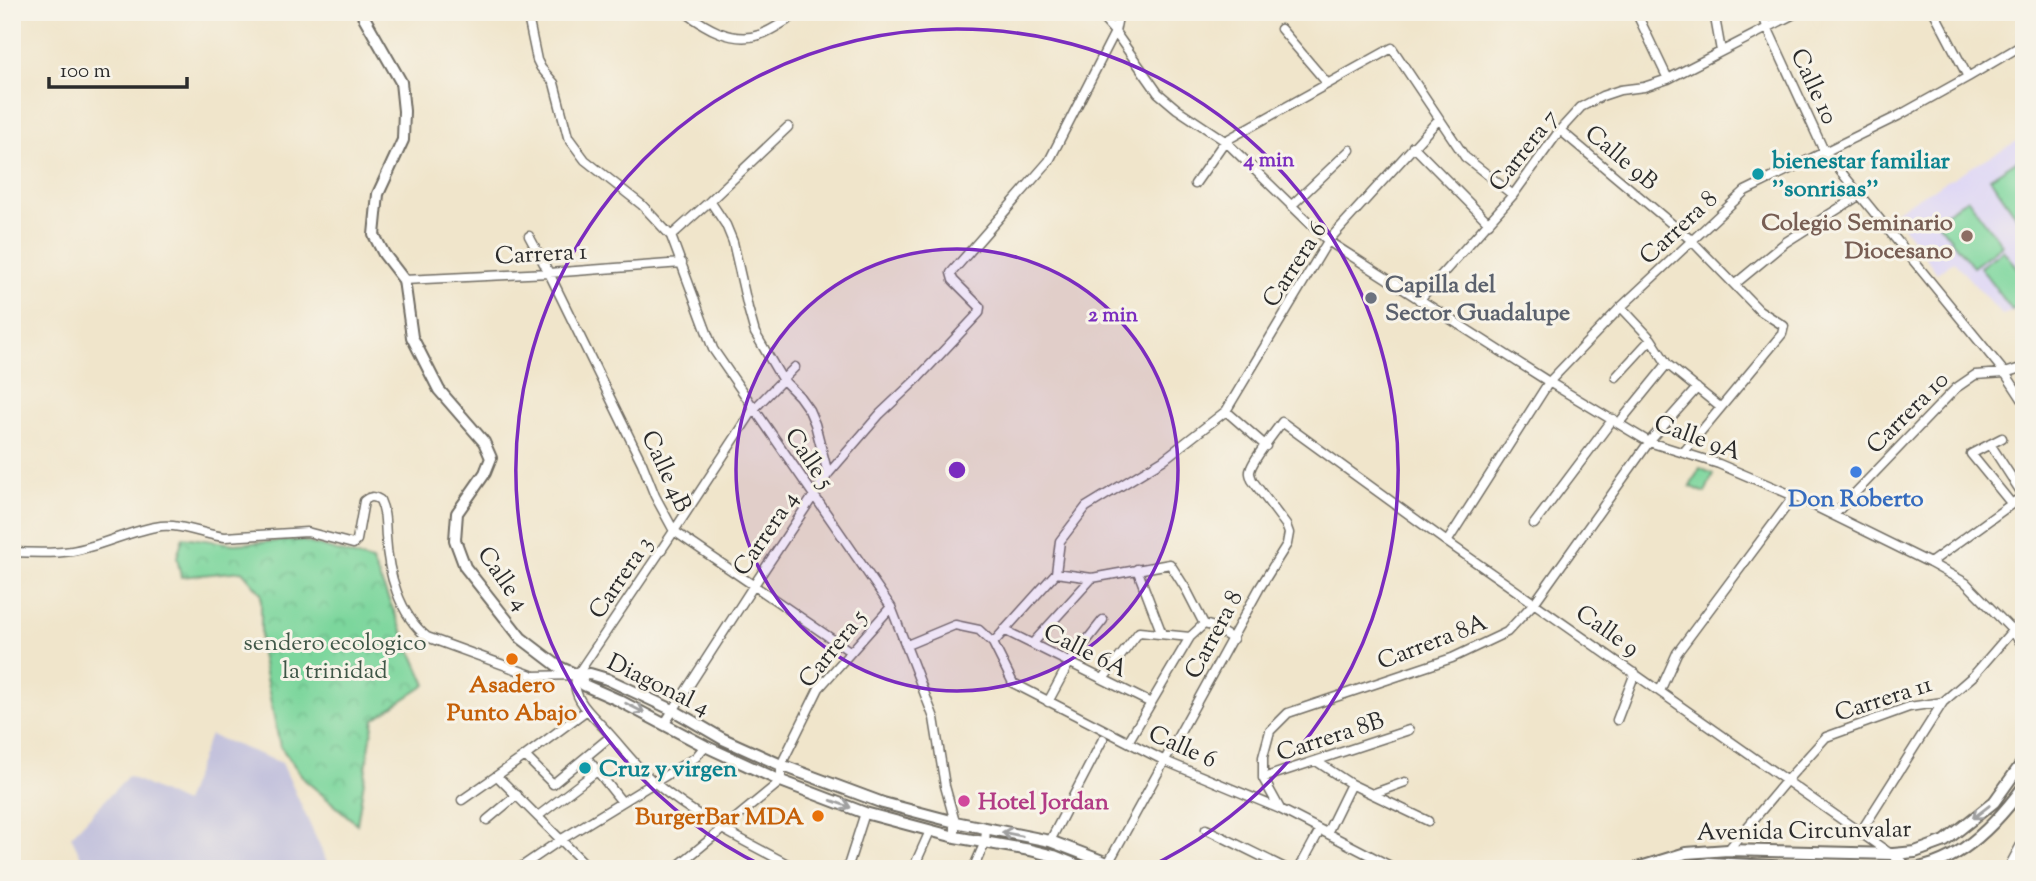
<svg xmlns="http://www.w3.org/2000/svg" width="2036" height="881" font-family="'Sorts Mill Goudy',serif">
<defs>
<pattern id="park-crowns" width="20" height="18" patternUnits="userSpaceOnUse" patternTransform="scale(1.75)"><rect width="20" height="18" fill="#7bd69c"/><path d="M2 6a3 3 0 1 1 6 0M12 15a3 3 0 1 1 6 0" fill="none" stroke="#6ab887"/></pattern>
</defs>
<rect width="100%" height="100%" fill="#f7f3e8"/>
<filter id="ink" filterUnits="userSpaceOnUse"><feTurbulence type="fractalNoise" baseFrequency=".0143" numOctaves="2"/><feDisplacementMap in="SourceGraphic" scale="14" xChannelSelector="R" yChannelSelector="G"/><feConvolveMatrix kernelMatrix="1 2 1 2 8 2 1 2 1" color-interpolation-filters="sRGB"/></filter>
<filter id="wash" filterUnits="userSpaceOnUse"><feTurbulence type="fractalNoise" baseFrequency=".00686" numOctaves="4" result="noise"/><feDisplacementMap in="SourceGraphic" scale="28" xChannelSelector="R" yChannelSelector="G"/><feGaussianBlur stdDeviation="1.57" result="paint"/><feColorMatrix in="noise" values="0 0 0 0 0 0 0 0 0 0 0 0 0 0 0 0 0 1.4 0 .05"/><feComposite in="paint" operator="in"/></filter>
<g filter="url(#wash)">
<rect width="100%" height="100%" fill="#f0e5cb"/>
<path fill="#ddd5f6" d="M2024,137V308L2002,315L1953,261L1937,273L1893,212Z"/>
<path fill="#c2c1dc" d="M210,735L282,763L330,869H87L71,836L128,776L184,803Z"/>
<path fill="url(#park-crowns)" stroke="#538064" stroke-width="2" d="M1700,468L1713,474L1705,493L1690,486Z
M183,537L234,544L299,540L372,561L426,685L374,719L357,824L305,780L280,746L261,654V593L242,571L181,577L177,557Z"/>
<path fill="#7bd69c" stroke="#538064" stroke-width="2" d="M2024,156V227L1990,178Z
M1968,199L2002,245L1973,267L1935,219Z
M2003,250L2024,277V301L2012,310L1980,267Z"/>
</g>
<g filter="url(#ink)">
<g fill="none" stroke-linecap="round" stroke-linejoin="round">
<g stroke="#706c63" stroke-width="11">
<path id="street" d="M527,12L537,60L541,68L554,83L568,137L585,160L642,205L671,236L713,349L891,607L934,718L945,786L955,822V837
M685,12C705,27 732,44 759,35C772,31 786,20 799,13L804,12
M1097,12L1115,32L1158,93L1177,109L1225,141L1328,241L1549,382L1649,442L1719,464L1794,496L1930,563L1966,583L2012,630L2024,648
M1636,12L1668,79
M1714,12L1721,51
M1762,12L1767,27L1824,151L2005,373L2024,402
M1934,12L1968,77
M1281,29L1327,83
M1560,130L1691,240L1759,310L1784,326L1782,334L1683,453
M1413,146L1489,223
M1195,184L1225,141L1392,48L1465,157L1513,195
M710,201L726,225L733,242L748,308L755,333L782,379L799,396L809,410L815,424L828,474
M1291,206L1350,150
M529,236L549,273L642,463L655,496L674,531L851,652
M671,236L710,201L788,127
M404,280L549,273L682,263
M1735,284L1786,242L1860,195
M1419,300L1513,195L1560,130L1581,107L1602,96L1620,90L1644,87L1668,79L1798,12
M1621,307L1651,339L1667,364L1720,407
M795,367L754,409L674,531L577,675C569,696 591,714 604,728C621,746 637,768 655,783C698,819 748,843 797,869
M1616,377L1651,339
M1226,411L1266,446
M1619,423L1667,364
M2002,438L1971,454L2011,503
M1990,444L2023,495
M1834,515L1956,388L1975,375L2005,373L2024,367
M1534,524L1613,419
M1447,542L1549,382L1621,307L1745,191L1898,116L1968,77L2024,44
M12,552C32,553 52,554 72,551C102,546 131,530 161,526C183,524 204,535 225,537L307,532L353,544L357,540L364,501C370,496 373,496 380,500C386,513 385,524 386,537C388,573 399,614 427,637L534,676L574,675
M1930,563L2024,495
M1137,569L1162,634
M1056,573L1060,541L1086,507L1163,460L1226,411L1328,241L1439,119
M1204,624L1211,626L1233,639
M1004,630L1151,703
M993,643L1056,573L1092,578L1170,564L1186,589L1204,624
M1032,644L1092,578
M907,645L955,625L979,630L993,643L1013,683L1165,761L1280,809L1396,869
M1103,679L1139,632L1190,637
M1660,691L1677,653L1794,496
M1048,702L1069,663L1103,620
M1617,720L1635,673
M665,723L754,585L828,474L880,414L917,379L979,313L980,307L953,280L951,273L1049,161L1115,32L1119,12
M1128,742L1190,637L1204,624
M525,756L553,784L611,736
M587,758L622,802
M1316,761L1351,784L1428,821
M497,776L590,869
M1263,778L1409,730
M1372,794L1405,782
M462,800L525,756L587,710
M1280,809L1263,778V757L1270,731L1288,713L1452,658L1507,632L1535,602L1649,442L1697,388
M538,816L597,771
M487,820L517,795
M1206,829L1287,869
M1327,833L1351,784
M1860,833L1943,702
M1050,841L1103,739
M1728,850L1786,781L1826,737L1909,707L1943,702L1973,676L2024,617
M518,869L562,839L696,757L705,746
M674,869L781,781V765L819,688L891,607
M847,869L865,813
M913,869L930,831
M973,869L985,842L986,829
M1105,869L1259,589L1287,544L1289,533L1286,525L1252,480C1250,474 1249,473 1251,468C1255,457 1274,433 1282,422L1447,542L1912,869
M1299,869L1320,830
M2008,869L2024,839"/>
</g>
<g stroke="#706c63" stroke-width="14">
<path id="secondary" d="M361,12L401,82L404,111L403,140L378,194L374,235L384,254L404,280L412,337L439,390L484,442L491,458L485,473L457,513L455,540L465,567L521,638L559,667L577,675L590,674L607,679L673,710L723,739L781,765L883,803L955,822L1050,841L1123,869
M577,675L584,685L618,700L705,746L781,781L865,813L955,837L1030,850L1054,856L1086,869
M1634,869L1686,853L1728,850L1893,854L1915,852L1945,841L1994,802L2024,760
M1682,869L1709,863L1832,869
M1905,869C1955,869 1997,823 2024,786"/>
</g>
<use href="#street" stroke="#fff" stroke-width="8"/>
<use href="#secondary" stroke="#fff" stroke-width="10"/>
</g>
<defs><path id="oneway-shaft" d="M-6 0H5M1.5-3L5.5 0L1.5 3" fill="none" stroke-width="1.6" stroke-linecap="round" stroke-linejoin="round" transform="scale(1.75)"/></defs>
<g stroke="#a0a0a0">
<use href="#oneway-shaft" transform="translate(635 708) rotate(27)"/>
<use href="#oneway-shaft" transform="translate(841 804) rotate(20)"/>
<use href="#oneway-shaft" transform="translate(1981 812) rotate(142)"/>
<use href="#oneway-shaft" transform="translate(1012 834) rotate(-169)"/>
</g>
</g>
<circle cx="957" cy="470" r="221" fill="#7b2cbf" fill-opacity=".12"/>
<g fill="none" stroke="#7b2cbf" stroke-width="3.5">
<circle cx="957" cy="470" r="221"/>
<path d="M767 868A441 441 0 1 1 1147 868"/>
</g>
<g fill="#0f9aa8" stroke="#f7f3e8" stroke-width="2.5">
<circle cx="1758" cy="174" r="7"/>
<circle cx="585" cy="768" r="7"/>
</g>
<circle fill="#8d6e63" stroke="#f7f3e8" stroke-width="2.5" cx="1967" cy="236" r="7"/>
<circle fill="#6b7280" stroke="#f7f3e8" stroke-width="2.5" cx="1371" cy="298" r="7"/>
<circle fill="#3f7fe0" stroke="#f7f3e8" stroke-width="2.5" cx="1856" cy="472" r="7"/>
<g fill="#e8710a" stroke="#f7f3e8" stroke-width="2.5">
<circle cx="512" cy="659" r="7"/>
<circle cx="818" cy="816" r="7"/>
</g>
<circle fill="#d1479c" stroke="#f7f3e8" stroke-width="2.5" cx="964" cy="801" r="7"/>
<g text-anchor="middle" stroke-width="6" stroke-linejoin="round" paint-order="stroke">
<g font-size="24" fill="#2b2b2b" stroke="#f7f3e8">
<text transform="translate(1815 86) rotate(65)" y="8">Calle 10</text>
<text transform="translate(1523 150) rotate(-52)" y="8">Carrera 7</text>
<text transform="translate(1622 157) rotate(40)" y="8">Calle 9B</text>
<text transform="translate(1678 227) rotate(-43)" y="8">Carrera 8</text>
<text transform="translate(541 253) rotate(-3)" y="8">Carrera 1</text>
<text transform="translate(1294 264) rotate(-57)" y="8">Carrera 6</text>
<text transform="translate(1907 412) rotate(-45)" y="8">Carrera 10</text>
<text transform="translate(1698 437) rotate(20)" y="8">Calle 9A</text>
<text transform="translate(810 458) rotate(56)" y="8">Calle 5</text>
<text transform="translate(667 471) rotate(65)" y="8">Calle 4B</text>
<text transform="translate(765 533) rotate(-56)" y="8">Carrera 4</text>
<text transform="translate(620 577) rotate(-56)" y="8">Carrera 3</text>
<text transform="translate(504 578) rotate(55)" y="8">Calle 4</text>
<text transform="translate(1608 630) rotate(35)" y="8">Calle 9</text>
<text transform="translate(1213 634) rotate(-62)" y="8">Carrera 8</text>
<text transform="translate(1432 641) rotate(-21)" y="8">Carrera 8A</text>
<text transform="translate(832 648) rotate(-51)" y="8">Carrera 5</text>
<text transform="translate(1086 650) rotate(27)" y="8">Calle 6A</text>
<text transform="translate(659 684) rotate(26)" y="8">Diagonal 4</text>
<text transform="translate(1883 698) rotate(-18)" y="8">Carrera 11</text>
<text transform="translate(1330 736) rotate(-18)" y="8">Carrera 8B</text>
<text transform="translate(1183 746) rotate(24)" y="8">Calle 6</text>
<text transform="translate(1804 830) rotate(-1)" y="8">Avenida Circunvalar</text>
</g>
<g font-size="24" font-weight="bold" fill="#0d838f" stroke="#f7f3e8" text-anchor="start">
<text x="1772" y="168">bienestar familiar<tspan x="1772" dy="28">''sonrisas''</tspan></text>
<text x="599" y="776">Cruz y virgen</text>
</g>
<g font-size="24" font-weight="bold" fill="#785e54" stroke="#f7f3e8" text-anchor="end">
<text x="1953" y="230">Colegio Seminario<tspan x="1953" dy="28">Diocesano</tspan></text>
</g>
<g font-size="24" font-weight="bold" fill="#5b616d" stroke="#f7f3e8" text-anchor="start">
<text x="1385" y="292">Capilla del<tspan x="1385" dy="28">Sector Guadalupe</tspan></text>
</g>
<g font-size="24" font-weight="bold" fill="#366cbe" stroke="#f7f3e8">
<text x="1856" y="506">Don Roberto</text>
</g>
<g font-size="24" fill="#3f5647" stroke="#f7f3e8">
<text x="335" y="650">sendero ecologico<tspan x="335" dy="28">la trinidad</tspan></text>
</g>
<g font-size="24" font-weight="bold" fill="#c56008" stroke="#f7f3e8">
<text x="512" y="692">Asadero<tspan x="512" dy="28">Punto Abajo</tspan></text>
<text x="804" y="824" text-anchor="end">BurgerBar MDA</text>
</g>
<g font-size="24" font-weight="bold" fill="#b23c85" stroke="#f7f3e8" text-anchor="start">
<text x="978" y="809">Hotel Jordan</text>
</g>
</g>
<circle cx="957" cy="470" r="10" fill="#7b2cbf" stroke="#f7f3e8" stroke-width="3.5"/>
<g font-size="21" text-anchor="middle" font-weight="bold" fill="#7b2cbf" stroke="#f7f3e8" stroke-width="6" stroke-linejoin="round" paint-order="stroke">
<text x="1269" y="166">4 min</text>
<text x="1113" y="321">2 min</text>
</g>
<rect width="2036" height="881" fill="none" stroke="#f7f3e8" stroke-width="42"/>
<path d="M49 77v10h138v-10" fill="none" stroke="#2b2b2b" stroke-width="3.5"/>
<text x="60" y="77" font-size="21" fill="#2b2b2b" stroke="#f7f3e8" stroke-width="5" paint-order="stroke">100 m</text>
</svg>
